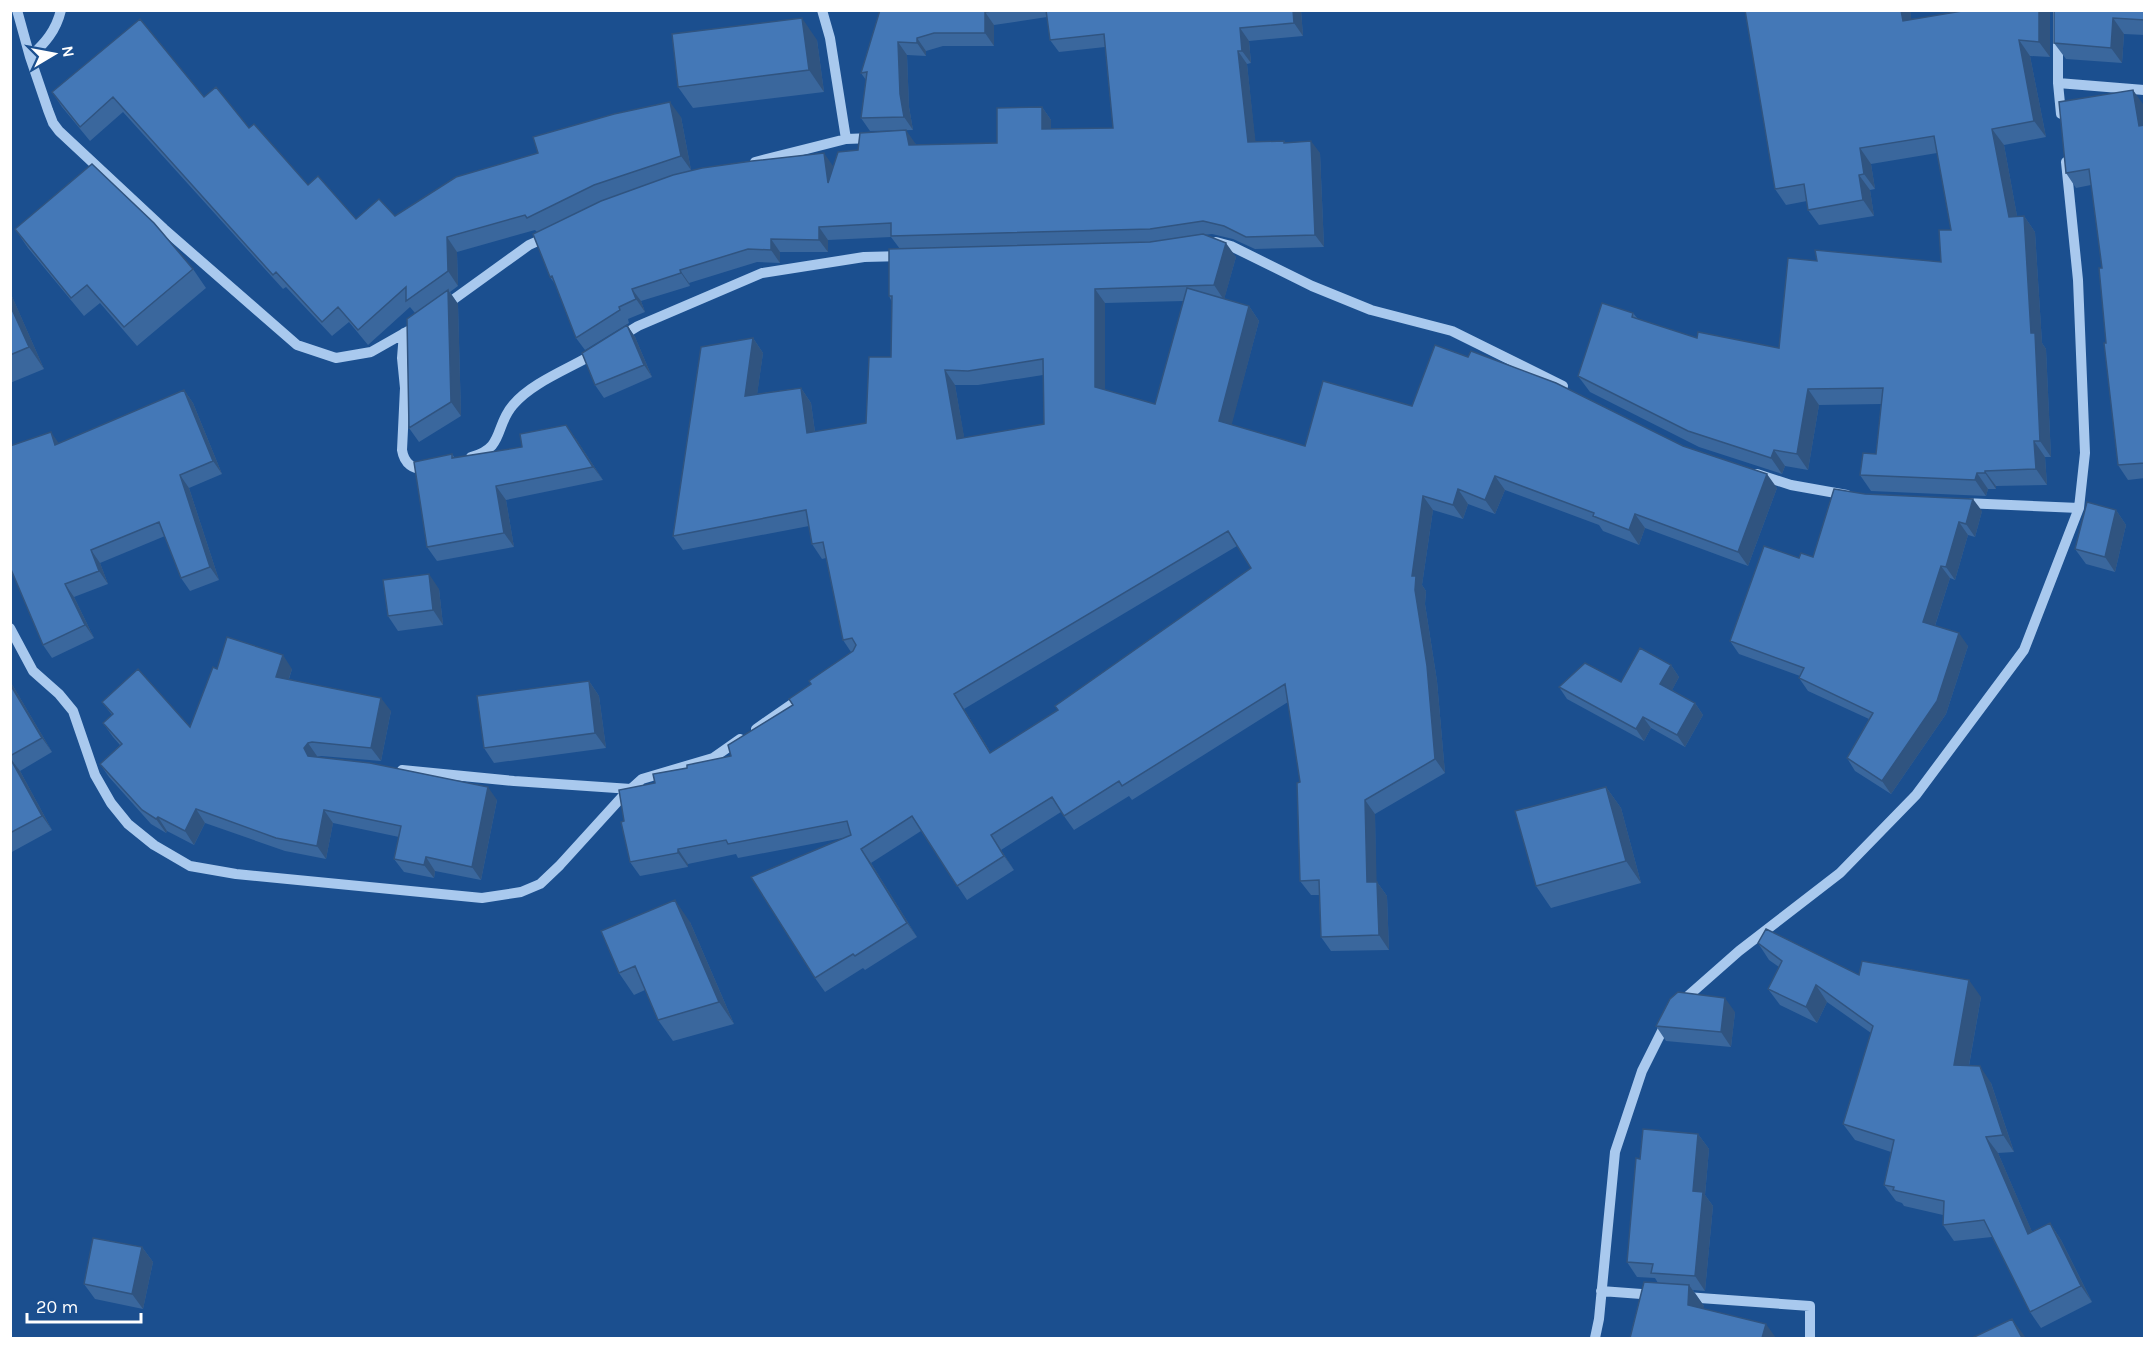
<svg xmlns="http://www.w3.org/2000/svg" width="2155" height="1349" font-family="Karla,sans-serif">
<rect width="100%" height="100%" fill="#1b4f8f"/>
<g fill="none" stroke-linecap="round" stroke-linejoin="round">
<path stroke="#a9c9ee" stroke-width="10" d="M17,10L30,57L48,110L53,123L59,131L164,229L297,345L336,358L371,352L408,331
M822,10L830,38L846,139
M2058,10V83L2061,114
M30,57C45,43 56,31 61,10
M2058,83L2144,90
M755,162L846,139L872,138
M1216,242L1231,246L1312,286L1371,310L1452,331L1563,386
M443,307L529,245L549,236
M404,333L402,358L405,388L402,450C404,463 413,471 427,468
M620,337L638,326L762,273L864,257L904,256
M471,457C505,448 494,427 513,405C532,382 571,368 597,352
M1757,474L1791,485L1847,495
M1964,503L2079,508
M10,628L33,671L59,694L73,711L95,775L111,803L128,824L154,845L190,866L236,874L482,898L521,892L540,884L560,865L621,798L642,779L713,758L740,739
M756,729L802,697
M402,770L514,781L631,789
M1680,1003L1739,951L1840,873L1916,795L2024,650L2079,508L2085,453L2078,280L2066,162
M1601,1291L1655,1295
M1686,1297L1810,1306V1338
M1595,1338L1599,1319L1615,1152L1642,1071L1666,1023"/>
</g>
<path fill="#3a679d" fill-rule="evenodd" d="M880,10H1301L1303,36L1249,41L1251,63L1247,64L1255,142L1284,141L1286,143L1320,153L1324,247L1255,249L1233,239L1212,234L1204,235L1236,257L1224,299L1249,306L1259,321L1231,425L1305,446L1412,406L1683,446L1777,488L1748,566L1645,528L1639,545L1603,531L1599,525L1505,490L1495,514L1468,504L1463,519L1433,510L1422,585L1426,591L1425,604L1437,681L1445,773L1375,814L1376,882H1377L1387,896L1389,950L1331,951L1321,937L1319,895H1311L1300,881V782L1288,702L1132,800L1129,796L1074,830L1061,812L1001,850L1014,870L967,900L921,831L871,863L917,937L865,970L863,968L825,992L815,978L843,838L738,858L736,854L688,864V867L640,876L630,862L624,821L655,783L687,768L731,756L793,705L811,684L851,652L843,640L826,558L822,559L812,544L809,526L683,550L673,536L753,338L763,353L757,394L801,388L811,403L815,432L866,423L891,357L892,302L889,296L900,249L891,237L828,240V252H780V263L757,262L689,283L690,286L641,301L645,312L628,319L629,323L585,350L576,338L555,284L550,277L537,232L535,230L457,252L458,286L450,292L458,304L461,416L419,442L409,428L415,313L410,307L368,345L349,322L332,336L286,287L283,289L123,112L90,141L62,107L52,92L204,97L249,128L308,185L356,219L395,216L681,117L691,170L833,166L915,143L916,145L997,143L1042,107L1051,120V129L1113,128L1105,47L1059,52L1050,40L1047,17L994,25V46H943L926,51V56L907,55L909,107L913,130L870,131L861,118L866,80L861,73ZM1184,301L1155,404L1105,390V303ZM1043,375L1044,424L964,438L955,385H978ZM1237,546L1251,568L1058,710L991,753L964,709Z
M1910,10L1911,19L2050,10V57L2030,56L2046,137L2004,145L2017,216H2024L2035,232L2042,343L2046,349L2051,457H2045L2047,485L1996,486V489H1988L1986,496L1871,491L1860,475L1876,454L1881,404L1819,405L1808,470L1785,466L1782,474L1699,447L1590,392L1578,376L1633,313L1638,319L1697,338L1779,348L1817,261L1941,262L1951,230L1937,153L1871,164L1875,189L1870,190L1874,216L1819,225L1808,210L1807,201L1786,205L1775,189Z
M2054,10H2145V35L2124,34L2122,63L2066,59L2054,43Z
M817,40L824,92L693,108L678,87Z
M2143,104L2145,111V478L2128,480L2118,465L2106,343L2102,268L2091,185L2076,188L2066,173Z
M15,229L193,269L206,288L137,346L100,303L84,316L28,248Z
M10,292L44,369L10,383Z
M627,325L635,337L652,377L604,398L595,385Z
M184,390L193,403L222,474L189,488L219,580L190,591L181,578L165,536L100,563L108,584L74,597L94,638L52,658L43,645L12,571L10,572V446L59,443Z
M576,439L603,480L506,500L514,547L437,561L427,547L452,454L455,458Z
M2116,510L2126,525L2115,572L2086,564L2075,549Z
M1982,511L1975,537L1968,535L1955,580L1950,578L1935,626L1968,646L1946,714L1891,794L1855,771L1847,758L1869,719L1808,691L1799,678L1800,676L1739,654L1730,641L1799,558L1813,557Z
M439,589L443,625L398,631L388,616Z
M1671,665L1679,677L1672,690L1695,703L1703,715L1685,747L1651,728L1644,741L1567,699L1559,687L1621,682Z
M217,669H292L289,679L391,711L381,761L321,756L317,757L497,800L481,880L435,871L434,878L404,872L394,859L399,837L333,823L326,859L285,851L205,823L194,845L167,831L166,833L151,824L109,777L100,764L120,745L113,737L103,723L112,715L102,702L190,727Z
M10,681L52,752L20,771L52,830L10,853Z
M589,681L599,696L606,748L494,763L484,748Z
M1606,787L1621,808L1641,883L1551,908L1536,886Z
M690,922L734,1024L673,1041L658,1020L645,990L634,995L619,973Z
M1758,943L1859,975L1981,997L1969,1066L1991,1083L2014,1152L1998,1153L2032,1232L2050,1223L2061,1240L2092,1302L2041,1328L2030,1312L1992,1237L1954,1241L1943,1225V1215L1904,1206L1902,1203L1896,1201L1884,1185L1891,1152L1855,1140L1843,1124L1871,1033L1827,1002L1817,1023L1780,1005L1768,989L1779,967L1769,960Z
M1735,1012L1731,1047L1666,1041L1656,1026Z
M1698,1134L1709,1149L1705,1195L1713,1206L1705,1291L1693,1290L1704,1306L1630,1338L1658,1283L1655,1278L1637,1277L1627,1262L1640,1159Z
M142,1247L153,1262L143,1309L95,1299L84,1284Z"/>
<path fill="#305480" d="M1293,10H1301L1303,36L1294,23Z
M1901,10H1910L1914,36L1903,21Z
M2039,10H2050V57L2039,42Z
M985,12L994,25V46L985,33Z
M802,18L817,40L824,92L809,70Z
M2113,18L2124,34L2122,63L2111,48Z
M1240,28L1249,41L1251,63L1242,51Z
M917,38L926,51V56L917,43Z
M2019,40L2030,56L2046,137L2034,121Z
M898,42L907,55L909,107L913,130L904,117L900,94Z
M1238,51L1247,64L1257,155L1248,142Z
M2133,90L2143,104L2145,111V134L2139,126Z
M670,102L681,117L691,170L681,156Z
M1042,107L1051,120V142L1042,129Z
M1992,129L2004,145L2020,232L2009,217Z
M906,130L915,143L918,158L909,145Z
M1311,141L1320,153L1324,247L1315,235Z
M1860,148L1871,164L1875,189L1864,174Z
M824,153L833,166L828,183Z
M1859,175L1870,190L1874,216L1863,200Z
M2024,216L2035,232L2042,343L2046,349L2051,457L2040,441L2031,333Z
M819,227L828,240V252L819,240Z
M447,237L457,252L458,286L448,271Z
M771,239L780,252V263L771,250Z
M1226,243L1236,257L1224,300L1214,285Z
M680,270L689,283L690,286L681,273Z
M632,289L641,301L645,312L636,299Z
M1095,289L1105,303V401L1095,387Z
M448,290L458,304L461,416L451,402Z
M10,292L11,294L44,369L29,347L10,305Z
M1249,306L1259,321L1229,435L1219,421Z
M627,325L635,337L652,377L644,365Z
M753,338L763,353L755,410L745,396Z
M945,370L955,385L967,453L957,439Z
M801,388L811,403L817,447L807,433Z
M1808,389L1819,405L1808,470L1797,454Z
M184,390L193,403L222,474L213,461Z
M566,425L576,439L603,480L593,467Z
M51,432L60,445H55Z
M2034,441L2045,457L2047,485L2036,469Z
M1774,450L1785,466L1782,474L1771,458Z
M1985,471L1996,486V489L1985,473Z
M1977,473L1988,489L1986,496L1975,480Z
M1767,474L1777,488L1748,566L1738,552Z
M180,475L189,488L219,580L210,567Z
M1495,476L1505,490L1495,514L1485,500Z
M496,486L506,500L514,547L504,533Z
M1458,489L1468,504L1463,519L1453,505Z
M1423,496L1433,510L1422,585L1426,591L1425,604L1437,681L1445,773L1435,759L1412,576Z
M1973,499L1982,511L1975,537L1966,524Z
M2116,510L2126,525L2115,572L2105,557Z
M1635,514L1645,528L1639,545L1629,530Z
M1959,522L1968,535L1955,580L1946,567Z
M91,550L100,563L108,584L99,571Z
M1941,566L1950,578L1932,635L1923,622Z
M429,574L439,589L443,625L433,610Z
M65,584L74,597L94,638L85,625Z
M1959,633L1968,646L1946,714L1891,794L1882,781Z
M283,655L292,669L285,690L276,677Z
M1671,665L1679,677L1669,696L1660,684Z
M10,681L52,752L42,738L10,684Z
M589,681L599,696L606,748L595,733Z
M954,694L964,709L1000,768L990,753Z
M381,698L391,711L381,761L371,748Z
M1695,703L1703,715L1685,747L1677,735Z
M1643,717L1651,728L1644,741L1636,729Z
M308,743L317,756L314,762L308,756L304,748Z
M10,758L20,771L52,830L42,816Z
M488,787L497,800L481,880L472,867Z
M1606,787L1621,808L1641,883L1626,861Z
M1365,800L1375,814L1377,896L1367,882Z
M196,809L205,823L194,845L185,831Z
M324,810L333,823L326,859L317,846Z
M158,817L167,831L166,833L156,819Z
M991,835L1001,850L1014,870L1004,856Z
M678,849L688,864V867L678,853Z
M861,849L871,863L917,937L907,923Z
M426,857L435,871L434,878L424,865Z
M1377,882L1387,896L1389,950L1379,935Z
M675,900L690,922L734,1024L719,1002Z
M1969,980L1981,997L1966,1082L1954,1065Z
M1816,985L1827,1002L1817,1023L1806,1007Z
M1725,998L1735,1012L1731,1047L1721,1032Z
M1980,1066L1991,1083L2014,1152L2003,1135Z
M1698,1134L1709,1149L1705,1195L1713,1206L1705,1291L1695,1276L1693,1191Z
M1986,1137L1998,1153L2040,1250L2028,1234Z
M2050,1223L2061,1240L2092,1302L2081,1286Z
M142,1247L153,1262L143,1309L132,1294Z
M1689,1285L1704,1306L1702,1325L1688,1305Z
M2012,1319L2026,1338H2022Z
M1766,1324L1776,1338H1762Z"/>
<path fill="#4478b7" stroke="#305480" stroke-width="1.5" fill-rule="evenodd" d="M880,10H997L985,12V33H934L917,38V43L898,42L900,94L904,117L861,118L867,72L861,73Z
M1046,10H1293L1294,23L1240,28L1242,51H1238L1248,142L1284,141V143L1311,141L1315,235L1246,237L1224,226L1203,221L1150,229L891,236V223L819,227V240L771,239V250L748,249L680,270L681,273L632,289L636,299L619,307L620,310L576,338L552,276L550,277L533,234L601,201L673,175L702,168L752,161L824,153L828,183L838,152L858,150L860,133L906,130L909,145L997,143V108L1042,107V129L1113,128L1104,34L1050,40Z
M1745,10H1901L1903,21L1968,10H2039V42L2019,40L2034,121L1992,129L2009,217L2024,216L2031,333H2035L2040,441H2034L2036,469L1985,471V473H1977L1975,480L1860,475L1863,453L1876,454L1883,388L1808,389L1797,454L1774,450L1771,458L1688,431L1578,376L1602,303L1633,313L1632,317L1697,338L1698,332L1779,348L1788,258L1817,261L1815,250L1941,262L1939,230H1951L1934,136L1860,148L1864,174L1859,175L1863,200L1808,210L1804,184L1775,189Z
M2054,10H2145V20L2113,18L2111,48L2054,43Z
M802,18L809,70L678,87L672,34Z
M140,19L204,97L216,87L249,128L254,124L308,185L318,176L356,219L379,199L395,216L456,177L538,153L533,137L614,114L670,102L681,156L594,185L527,218L525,215L447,237L448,271L406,301V287L358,330L338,307L322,322L276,272L273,275L113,97L80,127L52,92Z
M2133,90L2139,126L2145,125V463L2118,465L2104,343H2106L2099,268H2102L2089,169L2066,173L2059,102Z
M92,164L154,223L193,269L124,327L87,285L71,298L15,229Z
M1203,234L1226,243L1214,285L1095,289V387L1155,404L1187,288L1249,306L1219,421L1305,446L1323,381L1412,406L1435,345L1468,357L1471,351L1556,383L1683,446L1767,474L1738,552L1635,514L1629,530L1593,516L1594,513L1495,476L1485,500L1458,489L1453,505L1423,496L1412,576H1416L1415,590L1427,666L1435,759L1365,800L1367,882H1377L1379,935L1321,937L1319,880L1300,881L1297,783L1300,782L1285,684L1122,786L1119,781L1064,816L1052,797L991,835L1004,856L957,886L912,816L861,849L907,923L855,956L853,954L815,978L751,877L851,835L847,821L728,844L726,840L678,849V853L630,862L621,822L624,821L619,790L655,783L653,774L687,768V765L731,756L728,745L793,705L789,699L811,684L809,681L853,651L856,645L852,638L843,640L823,542L812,544L806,510L673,536L701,347L753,338L745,396L801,388L807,433L866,423L869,357H891L892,296H889V249L1150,242ZM1043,359L1044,424L957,439L945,370L968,371ZM1228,531L1251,568L1055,706L1058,710L990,753L954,694Z
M448,290L451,402L409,428L407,319Z
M10,305L29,347L10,355Z
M627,325L644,365L595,385L582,353Z
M184,390L213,461L180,475L210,567L181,578L159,522L91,550L99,571L65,584L85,625L43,645L10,567V446L51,432L55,445Z
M566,425L593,467L496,486L504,533L427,547L414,462L452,454V458L522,447L520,434Z
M1834,489L1865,494L1973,499L1966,524L1959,522L1946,567L1941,566L1923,622L1959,633L1937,701L1882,781L1847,758L1873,713L1799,678L1804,668L1730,641L1764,546L1799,558L1801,553L1813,557Z
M2087,502L2116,510L2105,557L2075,549Z
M429,574L433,610L388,616L383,580Z
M227,637L283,655L276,677L381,698L371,748L312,742L308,743L304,748L308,756L370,763L488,787L472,867L426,857L424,865L394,859L401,826L324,810L317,846L276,838L196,809L185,831L158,817L156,819L142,810L100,764L122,744L103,723L113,714L102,702L138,669L190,727L213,667L217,669Z
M1640,648L1671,665L1660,684L1695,703L1677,735L1643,717L1636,729L1559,687L1585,663L1621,682Z
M589,681L595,733L484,748L477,696Z
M10,684L42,738L10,756Z
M10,758L42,816L10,833Z
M1606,787L1626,861L1536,886L1515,811Z
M675,900L719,1002L658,1020L635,966L619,973L601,931Z
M1766,929L1859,975L1862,961L1969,980L1954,1065L1980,1066L2003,1135L1986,1137L2028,1234L2050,1223L2081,1286L2030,1312L1984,1220L1943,1225L1944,1201L1893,1190L1894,1187L1884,1185L1894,1140L1843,1124L1873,1026L1816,985L1806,1007L1768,989L1782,961L1758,943Z
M1678,992L1725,998L1721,1032L1656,1026L1670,999Z
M1643,1129L1698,1134L1693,1191L1703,1192L1695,1276L1651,1273L1653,1264L1627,1262L1636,1158L1640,1159Z
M93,1238L142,1247L132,1294L84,1284Z
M1644,1282L1689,1285L1688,1305L1766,1324L1762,1338H1630Z
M2012,1319L2022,1338H1972Z"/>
<rect width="2155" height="1349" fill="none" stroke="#ffffff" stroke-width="24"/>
<g transform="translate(54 54) rotate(80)" stroke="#1b4f8f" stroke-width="4.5" paint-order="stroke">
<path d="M0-4.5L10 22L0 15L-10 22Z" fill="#ffffff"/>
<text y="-9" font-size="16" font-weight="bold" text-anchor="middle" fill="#ffffff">N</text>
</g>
<path d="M27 1313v9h114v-9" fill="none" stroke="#ffffff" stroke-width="3"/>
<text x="36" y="1313" font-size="18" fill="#ffffff" stroke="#1b4f8f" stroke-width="4.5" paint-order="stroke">20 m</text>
</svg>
